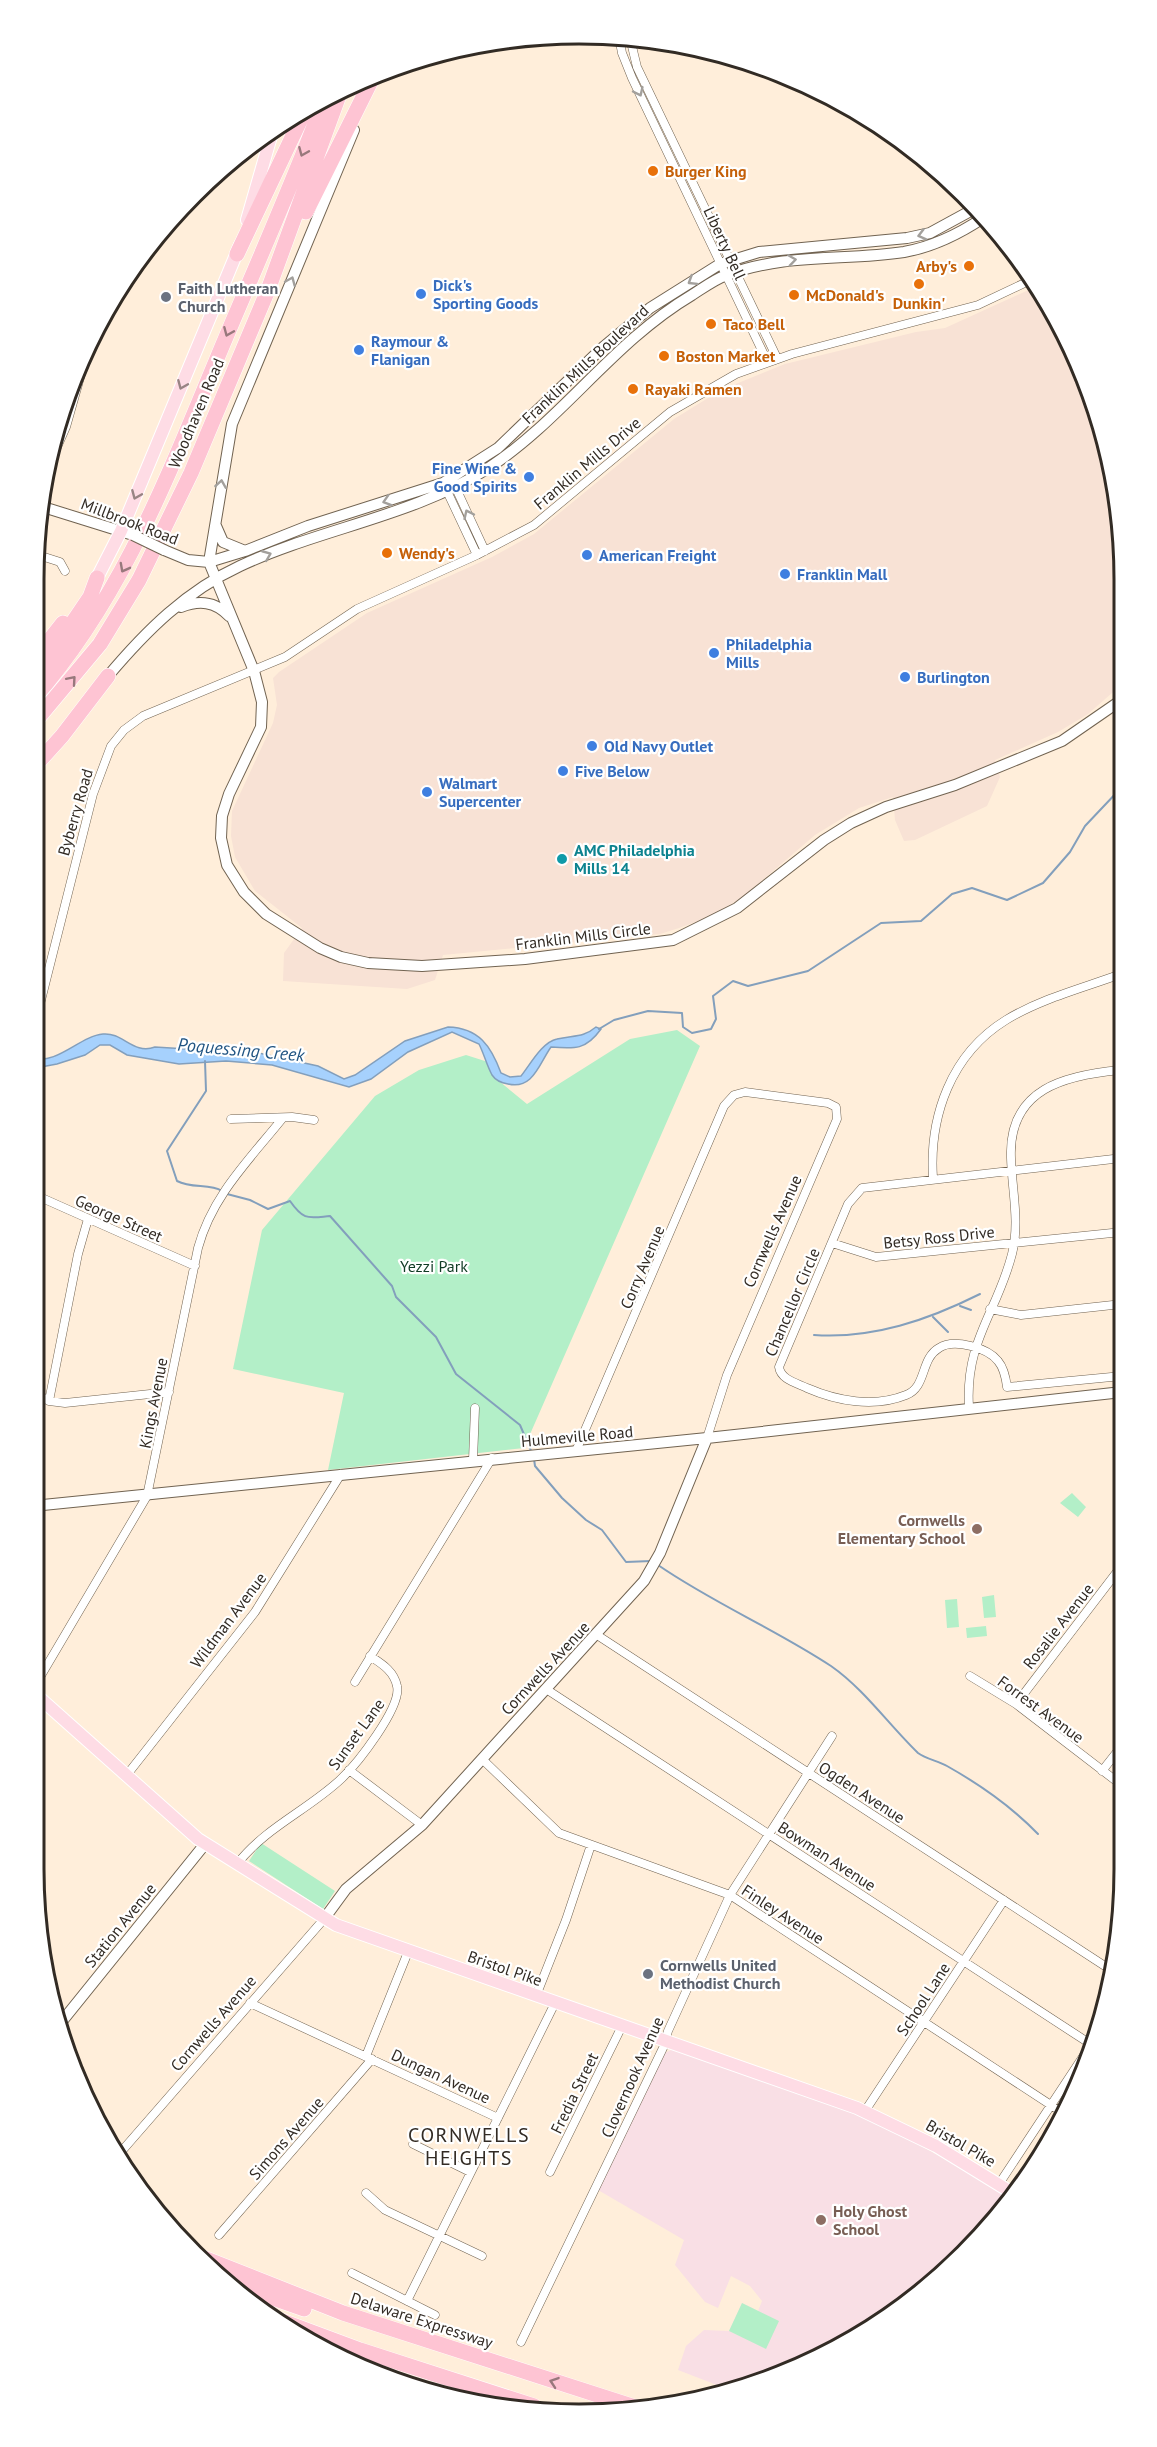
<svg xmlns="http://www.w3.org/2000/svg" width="1157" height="2447" font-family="'PT Sans',sans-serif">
<rect width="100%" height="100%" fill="#ffeeda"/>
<path fill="#f8e2d5" d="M1035,287L1083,370L1119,507L1120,686L1088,714L1058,732L995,760L1000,777L987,806L915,840L904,841L895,820L893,797L859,808L815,835L744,896L712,916L679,928L660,934L443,955L435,980L407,989L283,981L284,953L302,928L255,891L235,857L231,836L232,811L273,723L277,705L273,678L279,672L367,613L492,557L534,534L674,419L721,390L785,364L916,332L945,328Z"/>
<path fill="#f9dfe5" d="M673,2049L858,2115L892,2130L972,2174L1010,2199L964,2254L820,2358L722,2387L678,2370L686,2346L704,2330L729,2331L742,2303L758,2311L762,2301L750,2286L731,2276L718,2308L705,2302L675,2265L684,2240L598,2190L663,2054Z"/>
<path fill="#b3efc8" d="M677,1030L700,1046L524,1448L328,1470L344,1393L233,1369L262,1230L375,1096L419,1070L466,1055L488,1062L494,1077L527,1104L630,1039Z
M1072,1493L1086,1507L1078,1517L1060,1503Z
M994,1595L996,1617L984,1618L982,1597Z
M957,1599L959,1627L947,1628L945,1600Z
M986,1626L987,1636L967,1638L966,1628Z
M261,1843L335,1891L323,1909L249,1861Z
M742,2303L779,2321L766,2349L729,2331Z"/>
<path fill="#a6d1fd" stroke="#839fbc" stroke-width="1.5" d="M448,1027C479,1028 491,1046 501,1073L510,1077L521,1076C530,1065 542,1042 557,1039C573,1035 583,1038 596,1027L601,1029C586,1050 575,1049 551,1047C539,1064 533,1090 508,1084C502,1083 496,1081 492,1075C487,1066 484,1054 479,1044L452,1032L408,1052L371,1079L349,1087L272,1065L226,1061L179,1064L127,1055L110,1045H100L85,1055L57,1064L41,1067L33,1065V1058C57,1065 80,1036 103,1034C123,1032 133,1055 155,1047L219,1051L245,1050L318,1066L344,1079L355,1075L405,1041Z"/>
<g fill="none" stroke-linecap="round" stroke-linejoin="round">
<path stroke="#839fbc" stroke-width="2" d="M599,1029L614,1020L648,1011L682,1013L683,1027L692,1033L711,1029L716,1019L713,996L733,981L748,986L808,971L881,923L921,921L952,894L972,888L1007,900L1043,883L1070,852L1085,826L1120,789
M205,1061L206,1091L167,1151L177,1181C192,1189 210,1183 222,1191
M227,1194L250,1200L268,1209L290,1201C304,1221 308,1218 330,1216L392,1286L396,1297L436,1337L456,1374L520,1425L532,1453
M960,1306L971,1310
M933,1317L948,1332
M814,1335C873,1339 928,1320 980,1294
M534,1459L535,1466L562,1498L586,1520L602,1530L626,1562L651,1561
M658,1565C713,1603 775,1629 831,1666C864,1689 889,1725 918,1753C926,1759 938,1761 947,1766C979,1784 1013,1808 1038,1834"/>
<g stroke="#716351" stroke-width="9">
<path id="street" d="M619,37L622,53L632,78L767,361
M630,38L637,67L777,358
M43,479L66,427L91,339
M454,484L485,551
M445,487L477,555
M35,554L60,562L65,571
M33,1032L93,794L111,746L124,730L143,716L285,657L357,609L477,555L534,525L670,412L736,374L792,354L978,305L1031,280
M231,1119L292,1117L314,1120
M1122,1158L862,1188L848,1204L779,1367C781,1380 797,1383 807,1388C837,1401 874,1408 906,1395C927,1387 920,1359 939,1348C954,1338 988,1348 998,1361C1004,1368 1006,1379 1007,1387L1122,1376
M933,1178C929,1116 951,1054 1006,1020C1040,999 1083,988 1121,974
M33,1194L195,1266
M832,1243L876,1257L1122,1232
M990,1309L1021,1315L1122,1304
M33,1392L49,1401L65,1403L169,1392
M49,1401L78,1254L88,1219
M969,1407C965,1340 997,1313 1012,1254C1020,1222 1012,1191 1011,1158C1008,1088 1066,1075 1121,1070
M576,1451L724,1106L734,1095L745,1092L828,1103L836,1107L837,1119L727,1375L707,1438
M473,1460L475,1408
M597,1635L1114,1972
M970,1676L1016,1704L1124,1787
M355,1682L492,1458
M33,1689L147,1496L198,1248C212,1196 249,1160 282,1119
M546,1689L1092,2045
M1016,1704L1123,1564
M482,1759L559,1833L730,1895L1063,2113
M349,1770L422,1825
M1102,1771L1124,1743
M126,1776L255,1612L341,1474
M237,1864C266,1827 308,1810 341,1779C357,1764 402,1707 397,1686C394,1671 382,1664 370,1656
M536,1996L566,1920L591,1845
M250,2003L498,2118
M366,2056L408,1952
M865,2111L1004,1900
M413,2144L470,2172
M120,2153L324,1919
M550,2172L622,2026
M999,2184L1092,2043
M366,2193L385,2210L482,2256
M219,2235L372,2059
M352,2273L435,2315
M407,2301L555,2003
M521,2342L663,2048L668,2031L730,1895L832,1736"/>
</g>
<g stroke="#716351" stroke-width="12">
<path id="secondary" d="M354,130L232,424L209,562L254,671L262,702L261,727L229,794L222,816L221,838L227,865L244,892L266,914L320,948L341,957L368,963L422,966L525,959L673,940L737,908L824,840L851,823L886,807L955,785L1062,741L1120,701
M40,506L133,535
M216,526L223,542L245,551
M164,550L188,560L209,562L245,551L308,526L443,483L498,448L602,348L650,308L720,264L759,252L907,238L930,233L974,209
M181,607C199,600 215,601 229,616
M108,676C146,631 186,591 240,566C321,528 415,516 490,467C564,418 613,342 692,295C703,288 715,279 727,275C785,253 845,261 904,252C932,247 959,234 983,218
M33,1506L707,1438L1122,1392
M324,1919L346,1889L422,1825L644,1581L660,1553L707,1438
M59,2025L205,1844"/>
</g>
<g stroke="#fff" stroke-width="14">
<path id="primary" d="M247,220L274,126
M97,578L121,531L240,245
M33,1692L198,1839L336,1925L857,2108L936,2146L1014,2194"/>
</g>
<g stroke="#fff" stroke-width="16">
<path id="highway" d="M306,212L375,73
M237,254L306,108
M33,661L63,623
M33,681L90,597L97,578
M33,699C123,597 169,473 221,349C256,266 293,183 325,98
M33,724L100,644L139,580L191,473L268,290L341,90
M33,768L62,736L108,676
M196,2255L343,2313L641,2409
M219,2279L304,2309
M274,2318L360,2350L534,2406"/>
</g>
<use href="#street" stroke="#fff" stroke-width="8"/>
<use href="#secondary" stroke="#fff" stroke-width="10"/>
<use href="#primary" stroke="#fedce5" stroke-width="12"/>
<use href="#highway" stroke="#fec4d3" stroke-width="15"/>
<g stroke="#716351" stroke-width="12" stroke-linecap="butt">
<path id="secondary-bridge" d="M133,535L164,550"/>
</g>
<use href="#secondary-bridge" stroke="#fff" stroke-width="10"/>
</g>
<defs><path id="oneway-chevron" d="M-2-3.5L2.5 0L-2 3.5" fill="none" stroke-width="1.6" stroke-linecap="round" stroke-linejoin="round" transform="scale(1.5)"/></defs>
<g stroke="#a3a09c">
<use href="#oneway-chevron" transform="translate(639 92) rotate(65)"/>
<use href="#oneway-chevron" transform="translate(922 235) rotate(165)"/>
<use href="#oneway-chevron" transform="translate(792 260) rotate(-8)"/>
<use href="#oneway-chevron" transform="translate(291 281) rotate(-67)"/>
<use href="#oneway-chevron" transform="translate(692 281) rotate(148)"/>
<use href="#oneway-chevron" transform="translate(221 484) rotate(-81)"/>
<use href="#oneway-chevron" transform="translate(387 501) rotate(163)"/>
<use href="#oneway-chevron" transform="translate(468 514) rotate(-115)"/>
<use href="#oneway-chevron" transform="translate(267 555) rotate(-22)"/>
</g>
<g stroke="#98787c">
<use href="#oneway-chevron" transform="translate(303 152) rotate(113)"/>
<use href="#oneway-chevron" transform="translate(228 332) rotate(113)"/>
<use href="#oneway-chevron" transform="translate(124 568) rotate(118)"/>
<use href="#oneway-chevron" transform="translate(72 680) rotate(-49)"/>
<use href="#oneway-chevron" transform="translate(554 2382) rotate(-161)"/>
</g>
<g stroke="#988484">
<use href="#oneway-chevron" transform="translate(182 385) rotate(113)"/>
<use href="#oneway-chevron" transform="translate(136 495) rotate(113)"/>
</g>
<g fill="#e8710a" stroke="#fff" stroke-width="2">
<circle cx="653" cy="171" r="6"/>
<circle cx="969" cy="266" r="6"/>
<circle cx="919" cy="284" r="6"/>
<circle cx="794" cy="295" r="6"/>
<circle cx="711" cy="324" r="6"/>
<circle cx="664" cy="356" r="6"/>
<circle cx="633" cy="389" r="6"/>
<circle cx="387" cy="553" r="6"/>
</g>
<g fill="#3f7fe0" stroke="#fff" stroke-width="2">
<circle cx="421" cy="294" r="6"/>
<circle cx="359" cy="350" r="6"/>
<circle cx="529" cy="477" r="6"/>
<circle cx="587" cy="555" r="6"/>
<circle cx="785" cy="574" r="6"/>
<circle cx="714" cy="653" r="6"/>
<circle cx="905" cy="677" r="6"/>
<circle cx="592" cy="746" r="6"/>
<circle cx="563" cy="771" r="6"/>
<circle cx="427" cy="792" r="6"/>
</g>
<g fill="#6b7280" stroke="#fff" stroke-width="2">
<circle cx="166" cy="297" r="6"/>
<circle cx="648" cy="1974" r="6"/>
</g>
<circle fill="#0f9aa8" stroke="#fff" stroke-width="2" cx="562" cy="859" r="6"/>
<g fill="#8d6e63" stroke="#fff" stroke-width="2">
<circle cx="977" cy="1529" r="6"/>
<circle cx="821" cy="2220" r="6"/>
</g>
<g text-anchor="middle" stroke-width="4.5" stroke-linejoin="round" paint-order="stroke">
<g font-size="16" font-weight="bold" fill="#c56008" stroke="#fff" text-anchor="start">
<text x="665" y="177">Burger King</text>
<text x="957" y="272" text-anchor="end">Arby's</text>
<text x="806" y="301">McDonald's</text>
<text x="919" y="309" text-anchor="middle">Dunkin'</text>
<text x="723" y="330">Taco Bell</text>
<text x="676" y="362">Boston Market</text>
<text x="645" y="395">Rayaki Ramen</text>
<text x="399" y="559">Wendy's</text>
</g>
<g font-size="16" fill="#322b24" stroke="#fff">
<text transform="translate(725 243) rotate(65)" y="6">Liberty Bell</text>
<text transform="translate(585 364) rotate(-43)" y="6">Franklin Mills Boulevard</text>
<text transform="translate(196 413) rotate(-67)" y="6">Woodhaven Road</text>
<text transform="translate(587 463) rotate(-40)" y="6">Franklin Mills Drive</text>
<text transform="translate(130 521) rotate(21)" y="6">Millbrook Road</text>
<text transform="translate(75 812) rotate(-74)" y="6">Byberry Road</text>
<text transform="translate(583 936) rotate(-7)" y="6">Franklin Mills Circle</text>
<text transform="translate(119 1218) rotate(24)" y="6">George Street</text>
<text transform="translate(772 1231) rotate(-66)" y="6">Cornwells Avenue</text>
<text transform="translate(939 1237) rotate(-6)" y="6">Betsy Ross Drive</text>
<text transform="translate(642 1267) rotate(-67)" y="6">Corry Avenue</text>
<text transform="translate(792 1302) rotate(-67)" y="6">Chancellor Circle</text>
<text transform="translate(153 1403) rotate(-79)" y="6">Kings Avenue</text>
<text transform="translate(577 1436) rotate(-5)" y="6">Hulmeville Road</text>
<text transform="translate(228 1620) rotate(-53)" y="6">Wildman Avenue</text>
<text transform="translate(1058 1626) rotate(-52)" y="6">Rosalie Avenue</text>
<text transform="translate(545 1668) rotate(-47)" y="6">Cornwells Avenue</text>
<text transform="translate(1041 1709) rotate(36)" y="6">Forrest Avenue</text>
<text transform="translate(356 1734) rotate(-54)" y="6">Sunset Lane</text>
<text transform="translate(862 1792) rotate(33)" y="6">Ogden Avenue</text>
<text transform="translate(827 1856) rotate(33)" y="6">Bowman Avenue</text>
<text transform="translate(783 1914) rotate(33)" y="6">Finley Avenue</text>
<text transform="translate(120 1925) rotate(-51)" y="6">Station Avenue</text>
<text transform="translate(505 1968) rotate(19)" y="6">Bristol Pike</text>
<text transform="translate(923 1999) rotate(-57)" y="6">School Lane</text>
<text transform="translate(213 2023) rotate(-49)" y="6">Cornwells Avenue</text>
<text transform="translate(441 2076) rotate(25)" y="6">Dungan Avenue</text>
<text transform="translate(632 2077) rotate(-66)" y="6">Clovernook Avenue</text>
<text transform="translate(574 2093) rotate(-64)" y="6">Fredia Street</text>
<text transform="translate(286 2138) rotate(-49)" y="6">Simons Avenue</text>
<text transform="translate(961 2143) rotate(30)" y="6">Bristol Pike</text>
<text transform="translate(422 2320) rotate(18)" y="6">Delaware Expressway</text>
</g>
<g font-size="16" font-weight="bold" fill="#366cbe" stroke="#fff" text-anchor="start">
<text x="433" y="291">Dick's<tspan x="433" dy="18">Sporting Goods</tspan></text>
<text x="371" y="347">Raymour &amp;<tspan x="371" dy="18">Flanigan</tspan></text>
<text x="517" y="474" text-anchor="end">Fine Wine &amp;<tspan x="517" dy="18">Good Spirits</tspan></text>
<text x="599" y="561">American Freight</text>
<text x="797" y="580">Franklin Mall</text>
<text x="726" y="650">Philadelphia<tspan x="726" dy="18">Mills</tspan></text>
<text x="917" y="683">Burlington</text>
<text x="604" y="752">Old Navy Outlet</text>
<text x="575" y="777">Five Below</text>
<text x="439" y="789">Walmart<tspan x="439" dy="18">Supercenter</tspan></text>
</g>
<g font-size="16" font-weight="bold" fill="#5b616d" stroke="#fff" text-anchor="start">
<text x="178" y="294">Faith Lutheran<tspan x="178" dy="18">Church</tspan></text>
<text x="660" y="1971">Cornwells United<tspan x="660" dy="18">Methodist Church</tspan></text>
</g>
<g font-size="16" font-weight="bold" fill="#0d838f" stroke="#fff" text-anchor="start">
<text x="574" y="856">AMC Philadelphia<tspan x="574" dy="18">Mills 14</tspan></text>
</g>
<g font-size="16" fill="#103b24" stroke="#fff">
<text x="434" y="1272">Yezzi Park</text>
</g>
<g font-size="16" font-weight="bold" fill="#785e54" stroke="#fff" text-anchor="end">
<text x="965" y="1526">Cornwells<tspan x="965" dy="18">Elementary School</tspan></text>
<text x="833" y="2217" text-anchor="start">Holy Ghost<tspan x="833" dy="18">School</tspan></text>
</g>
<g font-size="18" font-style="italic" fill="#215583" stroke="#fff">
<text transform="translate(241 1050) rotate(5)" y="6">Poquessing Creek</text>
</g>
<g font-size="20" letter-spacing="1.5" fill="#322b24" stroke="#fff">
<text x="469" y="2142">CORNWELLS<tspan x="469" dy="23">HEIGHTS</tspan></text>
</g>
</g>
<path d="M0 0H1157V2447H0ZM579 44H579A535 535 0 0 1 1114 579V1869A535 535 0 0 1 579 2404H579A535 535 0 0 1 44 1869V579A535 535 0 0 1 579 44Z" fill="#fff" fill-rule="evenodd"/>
<path fill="none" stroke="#322b24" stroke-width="3" d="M579 44H579A535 535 0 0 1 1114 579V1869A535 535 0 0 1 579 2404H579A535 535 0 0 1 44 1869V579A535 535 0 0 1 579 44Z"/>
</svg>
